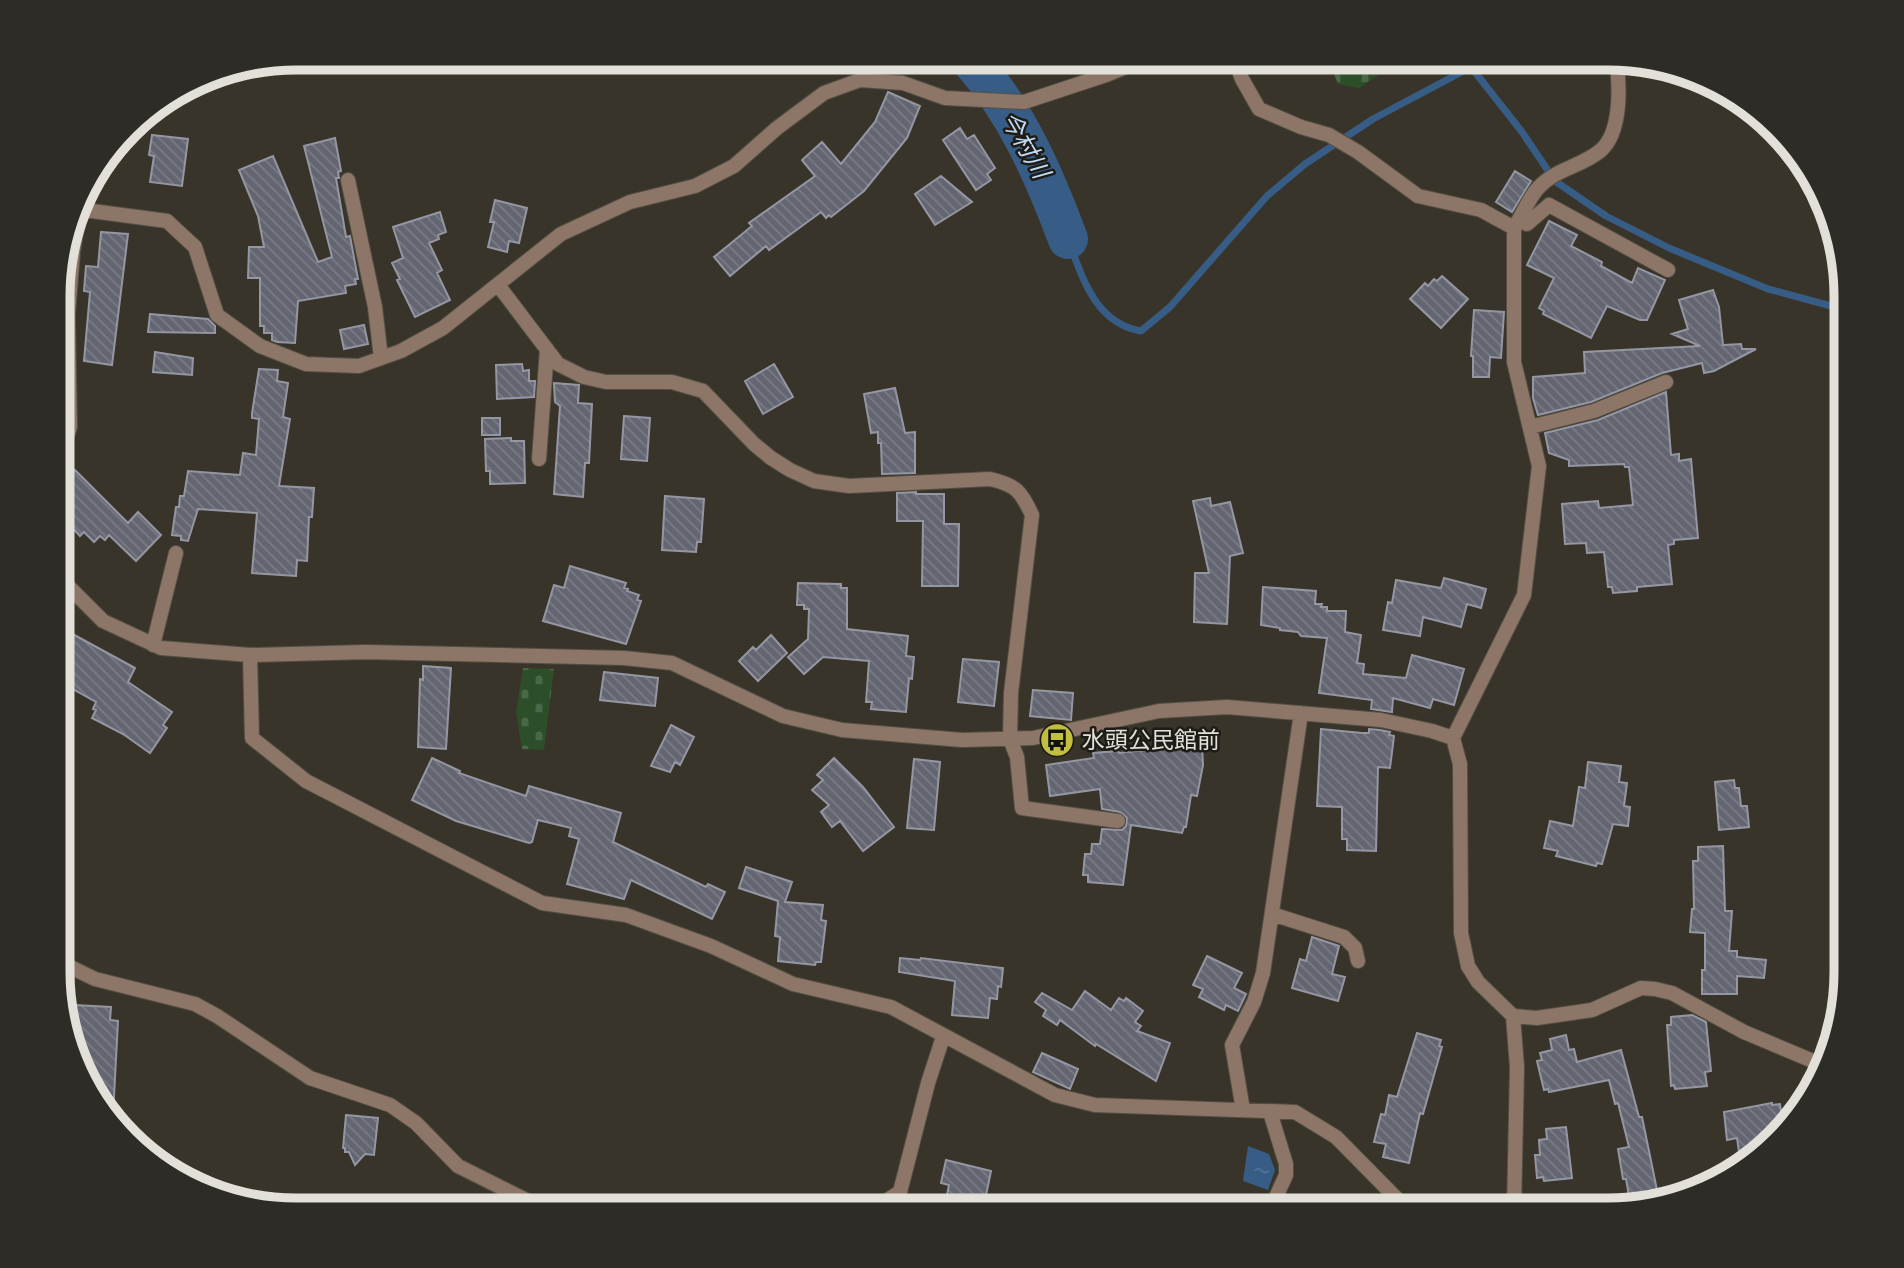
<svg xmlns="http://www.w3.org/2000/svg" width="1904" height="1268" font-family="'Archivo Narrow','Noto Sans JP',sans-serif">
<defs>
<pattern id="cemetery-stones" width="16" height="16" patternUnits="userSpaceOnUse" patternTransform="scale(1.75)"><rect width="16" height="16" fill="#2c4e28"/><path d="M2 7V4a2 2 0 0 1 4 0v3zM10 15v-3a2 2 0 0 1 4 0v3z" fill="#4a6747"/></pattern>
<pattern id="water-ripples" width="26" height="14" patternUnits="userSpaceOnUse" patternTransform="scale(1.75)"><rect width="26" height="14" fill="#375d86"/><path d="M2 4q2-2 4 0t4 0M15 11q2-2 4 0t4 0" fill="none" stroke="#547496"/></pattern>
<pattern id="building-back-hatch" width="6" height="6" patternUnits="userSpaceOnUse" patternTransform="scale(1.75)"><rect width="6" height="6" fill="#636571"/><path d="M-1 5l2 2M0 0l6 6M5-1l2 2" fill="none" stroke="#797b85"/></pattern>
</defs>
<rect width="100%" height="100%" fill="#393429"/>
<path fill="url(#cemetery-stones)" d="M1327,58H1403L1359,88L1338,84Z
M523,668L554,669L544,750L522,749L516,712Z"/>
<path fill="url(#water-ripples)" d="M1248,1146L1269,1154L1275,1170L1268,1190L1243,1181Z"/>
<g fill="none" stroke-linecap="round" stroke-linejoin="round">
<path stroke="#375d86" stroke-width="7" d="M1068,239C1082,277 1095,323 1141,331L1170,307L1267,196L1305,164L1373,119L1471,67L1522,132L1555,181L1606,216L1669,248L1768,289L1846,310"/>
<path stroke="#375d86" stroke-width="40" d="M969,58C1016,111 1043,172 1068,239"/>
</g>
<path fill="url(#building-back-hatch)" stroke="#9496a3" stroke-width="2" d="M888,92L920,106L907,138L864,191L831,217L829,215L826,218L821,212L769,250L766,246L730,276L714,257L752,226L749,223L815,176L802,160L822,142L841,164L875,122Z
M960,128L967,139L974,135L995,168L987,174L991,180L976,190L943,140Z
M152,135L188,139L182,186L150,182L154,156L149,155Z
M335,138L341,171L338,172L339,178H336L346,237L350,236L358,279H355L356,284L345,286L346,293L298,301L295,343L277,342L272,340V333H264V326H260V278H248L249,247H264L258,216L239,170L273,156L318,262L332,257L304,146Z
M1515,171L1531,181L1512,212L1496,202Z
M941,176L972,202L935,225L915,194Z
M495,200L527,208L519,243L509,241L507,252L488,247L494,222H490Z
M440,212L446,232L438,235L439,239L429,243L442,270L437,273L450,300L415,317L397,280L400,279L392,263L403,258L393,227Z
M1549,221L1577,235L1571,246L1602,262L1601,266L1632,283L1638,268L1665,280L1647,320H1640L1607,306L1591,338L1543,314L1544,311L1539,308L1554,278L1527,265Z
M101,232L128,234L112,365L84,361L90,292L84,291L86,266L98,267Z
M1442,276L1468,299L1441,328L1410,299L1425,283L1428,286L1434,279L1437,281Z
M1713,290L1719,307L1723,345L1741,344L1742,349H1756L1714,371L1704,373L1702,363L1662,373L1591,402L1538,415L1533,398V377L1585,373L1584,352L1700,346L1672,334L1688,329L1679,300Z
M1474,310L1504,312L1501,358L1490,357L1489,377H1473V356H1471Z
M150,314L208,319L215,326V333L148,332Z
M364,325L368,344L344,349L340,330Z
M155,352L193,358L192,375L153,372Z
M522,364L523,371L529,370V381H535L534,397L497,399L496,365Z
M774,364L793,397L763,414L745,381Z
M259,369L278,370L277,381L288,383L283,417L290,419L279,486L314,488L312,517H309L307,561L297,560L296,576L252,573L257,513L198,509L188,541L181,540V536L172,535L176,507H179L180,496H184L188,471L240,475L243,453L256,455L259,419L252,418V413Z
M554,383L579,385L578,403L592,404L589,463H585L583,497L554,494L560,406L555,402Z
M895,388L905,433L915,432V473L882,474L881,443H878V432L871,433L864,394Z
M1666,392L1671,455L1679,454V461L1691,459L1698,538L1674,540V544L1668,545L1672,584L1637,587V591L1613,593L1612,587H1608L1604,552L1587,553L1586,543L1565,544L1562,504L1598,501L1599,508L1633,505L1629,467H1625L1624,464L1569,466V460L1549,453L1545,433L1598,420Z
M624,416L650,418L647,461L621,459Z
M482,418H500V435H482Z
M511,438V441H524L525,483L490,484V471H486L485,439Z
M75,470L128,523L138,512L161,535L136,561L109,535L105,540L100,536L94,542L84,532L80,536L60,515V504L68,496L60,485Z
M916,492V494H944V524H959L958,586H922L923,521H897V493Z
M665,496L704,499L701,542H697L696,552L662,550Z
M1210,498L1211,506L1230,502L1243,553L1230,556L1227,624L1194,622L1195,573H1209L1193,501Z
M570,566L626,583L624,588L628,589L627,591L639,595L637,600L641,601L626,644L543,621L554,585L564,588Z
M1444,578L1486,589L1481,608L1467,604L1461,627L1423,617L1420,636L1383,630L1388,602L1392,603L1396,580L1441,588Z
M798,583L841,584V588H847V629L908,636L906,656L914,657L912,679L909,678L906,712L871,709L872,702H866L869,661L823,657L804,674L788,657L808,639L809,609H804V605H797Z
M1263,587L1316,591L1315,604H1322L1321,607H1327V611H1346L1345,632L1361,635L1357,663L1364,664L1363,674L1406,678L1412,655L1464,669L1454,705L1433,699L1430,708L1393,698L1392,712L1371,709L1372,700L1319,693L1327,638L1301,636L1298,632L1280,630V628L1261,625Z
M67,631L135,668L128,682L172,712L163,725L167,728L150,753L123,734L92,718L96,710L93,709L96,702L60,682V644Z
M771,635L787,653L758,681L739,661L753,647L756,650Z
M963,659L999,662L994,706L958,702Z
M423,666L451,668L446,749L418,747L420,679L423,680Z
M604,672L658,678L655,706L600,700Z
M1033,690L1073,693L1071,720L1030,716Z
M671,725L694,737L680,765L675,762L670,772L651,766Z
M1321,729L1362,733H1369V729L1380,730L1390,732L1389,735L1394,736L1390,768L1378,767L1376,851L1347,850V839H1342V807L1317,806Z
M1191,745L1192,747L1202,745L1203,765L1197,796L1191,795L1186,827H1184L1182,833L1131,825L1123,885L1088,882V875H1083L1085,854H1091L1092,844H1100L1102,829L1122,830L1126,826L1127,818L1120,812L1102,809L1100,789L1050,796L1046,765L1094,758L1093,753L1118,751L1119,753Z
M432,758L460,771L459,773L526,796L529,786L621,813L613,842L706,887L708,884L725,892L712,919L631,880L624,899L567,884L579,839L569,836L571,828L538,820L532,842L529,843L456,821L412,800Z
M834,758L863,787L894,827L863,851L840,821L832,827L821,812L829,805L812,790L823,780L817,775Z
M914,759L940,762L934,830L907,828Z
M1588,762L1621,766L1619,782L1627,783L1624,806L1630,807L1628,826L1613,824L1602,864L1597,863L1596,866L1556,856L1558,851L1544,848L1550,821L1573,826L1579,787L1585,788Z
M1734,780L1735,788H1739L1741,806H1747L1749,827L1719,830L1715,782Z
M1723,846L1725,911H1732L1729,951H1737V957L1766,960L1764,978L1737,976V994H1702V970H1705V933L1690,932L1692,909H1694L1693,861H1698V847Z
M746,867L792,882L785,902L823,905L821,920L826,921L821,962H816L815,965L778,961L780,937L775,936L778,901L739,888Z
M1312,937L1339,946L1332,974L1345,977L1338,1001L1292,988L1300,959L1306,961Z
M1207,956L1242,973L1234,988L1246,994L1238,1011L1226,1005L1224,1010L1199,997L1203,989L1193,985Z
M900,958L920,960L921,958L1003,968L1001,987L998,986L997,999L990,998L988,1018L952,1015L955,981L899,972Z
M1085,991L1111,1010L1119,998L1124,1001L1126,998L1143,1011L1135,1022L1141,1026L1137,1031L1170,1043L1156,1081L1096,1044L1095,1046L1060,1020L1057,1025L1043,1016L1046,1010L1035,1002L1042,993L1072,1010Z
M74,1005L111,1007L110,1020L118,1021L113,1116L90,1092L64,1016L73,1017Z
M1692,1015L1706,1022L1711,1071L1705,1072L1707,1086L1675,1089L1674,1085L1671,1086L1667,1025H1671V1017Z
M1417,1033L1441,1040L1439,1046L1442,1047L1423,1114L1420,1113L1409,1163L1383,1157L1386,1144L1374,1142L1381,1114L1385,1115L1389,1095L1397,1097Z
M1566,1035L1569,1050L1574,1049L1577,1062L1621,1050L1639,1117H1642L1657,1190L1629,1196L1626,1179H1623L1618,1149L1629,1147L1618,1103L1615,1104L1609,1080L1549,1092L1548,1089L1544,1090L1537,1061L1542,1060L1540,1053L1552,1050L1550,1039Z
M1042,1053L1078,1069L1070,1089L1033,1072Z
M1772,1103V1105L1780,1104L1783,1126L1741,1166L1737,1138L1727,1140L1724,1112Z
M346,1115L378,1118L374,1155L365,1154L355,1165L349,1152H345V1148H343Z
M1566,1127L1572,1178L1544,1181L1543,1177L1537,1178L1535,1155H1540L1539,1140L1547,1139L1546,1129Z
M946,1160L991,1171L983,1210H944L949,1185L941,1183Z"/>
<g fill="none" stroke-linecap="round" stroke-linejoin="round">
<g stroke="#545045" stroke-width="16">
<path id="minor" d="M1234,58L1242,79L1259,109L1301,127L1329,135L1358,152L1418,196L1481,210L1514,228V362L1539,466L1524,595L1453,738L1460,764L1461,933L1468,966L1478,982L1513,1016L1537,1018L1592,1010L1641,988L1655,989L1672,993L1744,1032L1820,1064
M348,180L375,307L381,358
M77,209L167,221L195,247L217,315L260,346L306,364L359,366L401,351L443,328L561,234L630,202L695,186L734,166L777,128L824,93L860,80L903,83L945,98L1024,102L1106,75L1147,58
M1519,220L1527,224L1549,205L1668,270
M1514,228C1522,216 1529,197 1539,187C1556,169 1582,166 1600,151C1622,133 1620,85 1616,59
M498,285L558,364L584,377L606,382H672L703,391L754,444L771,458L790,470L814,481L849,486L990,479C1016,485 1021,491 1032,515L1011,693L1010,739L1017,757L1022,808L1118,821
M1530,427L1594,411L1666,382
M60,457L70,427L68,315L73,251L80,211
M539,459L547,349
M60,578L103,621L161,648L250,655L366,652L624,658L672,663L783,716L842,730L962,740L1033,738L1159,711L1227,707L1381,720L1432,731L1453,738
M153,645L176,553
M250,655L252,738L306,781L542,903L626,915L711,946L793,984L891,1007L1055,1095L1095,1105L1295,1112L1336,1137L1408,1210
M1272,914L1344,937L1355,948L1358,961
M60,962L95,979L195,1004L217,1016L310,1078L390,1105L416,1123L458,1166L528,1201L565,1210
M1513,1016L1517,1067L1514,1210
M1243,1110L1232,1045L1254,1002L1263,973L1301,713
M872,1210L900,1192L928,1083L943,1037
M1270,1210L1286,1175V1164L1270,1112"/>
</g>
<use href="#minor" stroke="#8d7667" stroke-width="14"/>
</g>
<defs>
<g id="bus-disc" transform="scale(1.75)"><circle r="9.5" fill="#c1be40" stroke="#1e1c17"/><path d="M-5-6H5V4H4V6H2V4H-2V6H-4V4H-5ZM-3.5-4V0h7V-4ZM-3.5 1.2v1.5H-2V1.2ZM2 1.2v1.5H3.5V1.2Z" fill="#111"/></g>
</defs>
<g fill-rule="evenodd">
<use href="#bus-disc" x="1057" y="740"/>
</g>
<g text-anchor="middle" stroke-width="5" stroke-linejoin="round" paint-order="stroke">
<g font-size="23" fill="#e3e0d9" stroke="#1e1c17" text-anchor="start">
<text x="1082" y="748">水頭公民館前</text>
</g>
<g font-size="24" font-style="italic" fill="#c3daf4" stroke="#1e1c17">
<text transform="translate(1025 145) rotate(60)" y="8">今村川</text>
</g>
</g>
<path d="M0 0H1904V1268H0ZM296 70H1608A226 226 0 0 1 1834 296V972A226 226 0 0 1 1608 1198H296A226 226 0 0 1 70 972V296A226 226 0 0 1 296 70Z" fill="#2e2c27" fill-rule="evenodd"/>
<path fill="none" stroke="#e3e0d9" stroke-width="9" d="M296 70H1608A226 226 0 0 1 1834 296V972A226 226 0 0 1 1608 1198H296A226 226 0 0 1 70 972V296A226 226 0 0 1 296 70Z"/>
</svg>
